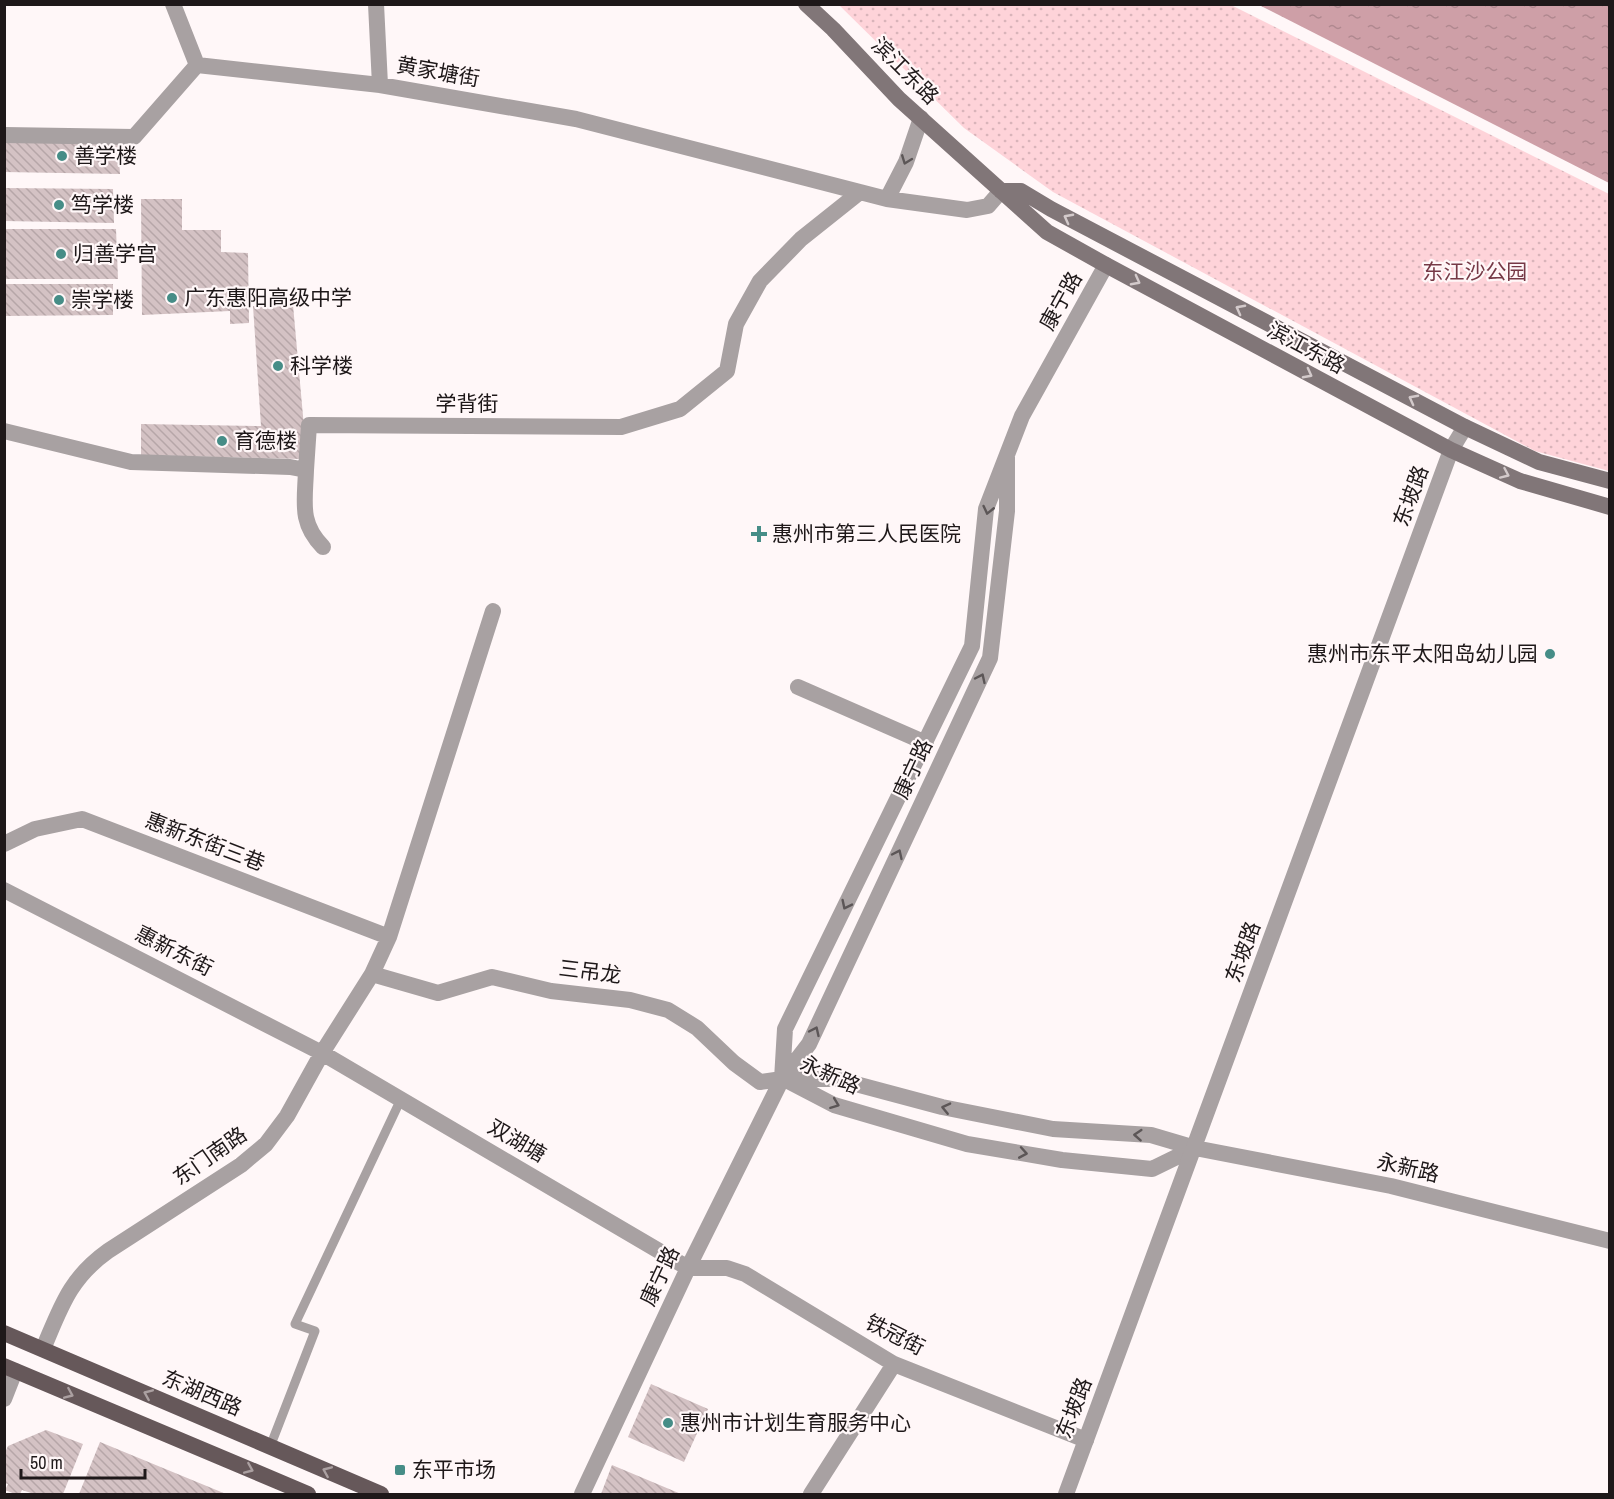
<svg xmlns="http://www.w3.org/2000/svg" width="1614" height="1499" font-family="'Archivo Narrow','Noto Sans SC',sans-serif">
<defs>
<pattern id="green-dots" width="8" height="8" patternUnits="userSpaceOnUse" patternTransform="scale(1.5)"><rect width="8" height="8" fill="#fed3d9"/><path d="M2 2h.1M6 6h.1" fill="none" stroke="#d9b4ba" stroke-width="1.8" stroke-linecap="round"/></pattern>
<pattern id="water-ripples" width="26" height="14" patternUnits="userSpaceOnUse" patternTransform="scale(1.5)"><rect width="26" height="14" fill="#ce9fa7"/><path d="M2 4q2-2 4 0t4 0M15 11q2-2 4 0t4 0" fill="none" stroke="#b0888f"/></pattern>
<pattern id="building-back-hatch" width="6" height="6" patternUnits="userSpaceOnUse" patternTransform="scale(1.5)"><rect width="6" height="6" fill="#d4c2c4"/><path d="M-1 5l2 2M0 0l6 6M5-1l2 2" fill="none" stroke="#b6a6a8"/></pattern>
</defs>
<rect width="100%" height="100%" fill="#fff7f8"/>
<path fill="url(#green-dots)" d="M839,5H1231L1609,194V471L1535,451L1053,192L964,128Z"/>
<path fill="url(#water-ripples)" d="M1259,5H1609V183Z"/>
<path fill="url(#building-back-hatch)" d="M4,139L118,141L120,174L4,172Z
M4,188L113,189L114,223L4,221Z
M141,199H182V230H221V252L248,253L249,323L230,324V311L142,315Z
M4,229H116L118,279H4Z
M4,284H113V315L4,316Z
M293,305L304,427L301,459L141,455V424L261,426L253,306Z
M651,1384L708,1409L684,1462L628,1437Z
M46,1430L83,1444L63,1494H34L22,1490L20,1494H15L5,1490L8,1484L4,1483V1455L8,1446Z
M100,1442L226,1494H79Z
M612,1465L681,1494H601Z"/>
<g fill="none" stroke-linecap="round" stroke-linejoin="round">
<path stroke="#a8a1a2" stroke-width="9" d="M270,1447L315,1331L295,1324L401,1099"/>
<path stroke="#a8a1a2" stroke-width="16" d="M173,4L197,65
M376,4L380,85
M197,65L380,85L576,119L887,199L967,210L988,206L1001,191
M4,135L134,137L197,65
M887,199L906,162L921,118
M4,431L131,462L290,467L306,470L309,425L621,427L680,409L727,371L736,324L760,281L801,239L860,192
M306,470C305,502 299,523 323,547
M798,687L926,743
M4,844L35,829L82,819L389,937
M4,890L322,1053L688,1268H727L745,1274L894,1364L1086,1440
M372,974L438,993L492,977L551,991L630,1000L668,1010L697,1028L734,1063L760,1082L782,1079H837L942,1107L1053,1129L1151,1135L1195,1148
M782,1079L785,1029L972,646L986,509L1022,416L1106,265
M786,1080L834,1105L967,1144L1062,1160L1152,1169L1195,1148
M43,1349C61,1307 69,1279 108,1251L241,1165L266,1144L287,1116L322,1053L372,974L389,937L493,611
M4,1399L15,1371
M582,1494L688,1268L782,1079L809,1044L990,658L1007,511V455
M811,1494L894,1364"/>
<path stroke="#a8a1a2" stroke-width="16" d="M1195,1148L1391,1186L1610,1241
M1066,1494L1451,450L1465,427"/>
<path stroke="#817678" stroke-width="16" d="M806,4L833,29L899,99L1047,232L1106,265L1451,450L1520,481L1610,507
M1001,191H1021L1051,209L1465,427L1539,462L1610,481"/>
<path stroke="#66585a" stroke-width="16" d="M4,1333L381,1494
M4,1366L308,1494"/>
</g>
<defs><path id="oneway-chevron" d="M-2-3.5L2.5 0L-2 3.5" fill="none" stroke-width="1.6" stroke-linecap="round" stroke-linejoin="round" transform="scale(1.5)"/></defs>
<g stroke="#5c5657">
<use href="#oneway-chevron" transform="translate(906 160) rotate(111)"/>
<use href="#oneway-chevron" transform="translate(988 510) rotate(103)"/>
<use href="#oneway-chevron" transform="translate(981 678) rotate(-65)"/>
<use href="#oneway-chevron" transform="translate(898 854) rotate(-65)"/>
<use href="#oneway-chevron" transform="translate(846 905) rotate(116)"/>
<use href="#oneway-chevron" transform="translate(815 1031) rotate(-65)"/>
<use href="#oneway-chevron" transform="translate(835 1104) rotate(21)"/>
<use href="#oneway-chevron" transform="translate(946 1108) rotate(-167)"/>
<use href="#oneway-chevron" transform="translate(1138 1135) rotate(-176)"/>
<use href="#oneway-chevron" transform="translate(1023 1153) rotate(10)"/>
</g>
<g stroke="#d3cacb">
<use href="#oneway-chevron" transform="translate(1068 218) rotate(-152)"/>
<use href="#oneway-chevron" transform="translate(1136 281) rotate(28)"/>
<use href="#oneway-chevron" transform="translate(1240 309) rotate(-152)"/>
<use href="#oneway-chevron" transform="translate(1308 374) rotate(28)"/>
<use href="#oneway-chevron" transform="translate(1413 399) rotate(-152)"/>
<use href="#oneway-chevron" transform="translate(1505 474) rotate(24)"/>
</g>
<g stroke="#aba0a1">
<use href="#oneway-chevron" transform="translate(69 1394) rotate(23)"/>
<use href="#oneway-chevron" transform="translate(148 1394) rotate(-157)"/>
<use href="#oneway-chevron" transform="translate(249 1469) rotate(23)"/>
<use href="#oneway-chevron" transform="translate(327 1471) rotate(-157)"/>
</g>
<g fill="#468d87" stroke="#fff7f8" stroke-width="2">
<circle cx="62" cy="156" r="6"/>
<circle cx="59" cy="205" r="6"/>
<circle cx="61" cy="254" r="6"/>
<circle cx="172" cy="298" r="6"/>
<circle cx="59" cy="300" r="6"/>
<circle cx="278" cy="366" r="6"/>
<circle cx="222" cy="441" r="6"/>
<path d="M756 525h6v6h6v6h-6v6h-6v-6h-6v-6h6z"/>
<circle cx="1550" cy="654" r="6"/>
<circle cx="668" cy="1423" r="6"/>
<rect x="394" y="1464" width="12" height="12" rx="3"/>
</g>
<g text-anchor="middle" stroke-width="4.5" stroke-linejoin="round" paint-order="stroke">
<g font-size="21" fill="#1e1819" stroke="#fff7f8">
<text transform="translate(905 71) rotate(45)" y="7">滨江东路</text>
<text transform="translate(438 72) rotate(10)" y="7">黄家塘街</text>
<text transform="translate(1061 301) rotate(-61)" y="7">康宁路</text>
<text transform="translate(1306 348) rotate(28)" y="7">滨江东路</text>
<text x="467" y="411">学背街</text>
<text transform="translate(1411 496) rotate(-70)" y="7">东坡路</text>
<text transform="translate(913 769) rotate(-65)" y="7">康宁路</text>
<text transform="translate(205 842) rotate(21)" y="7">惠新东街三巷</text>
<text transform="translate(174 951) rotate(27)" y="7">惠新东街</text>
<text transform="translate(1243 952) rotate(-70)" y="7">东坡路</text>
<text transform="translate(590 972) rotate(7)" y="7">三吊龙</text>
<text transform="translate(830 1075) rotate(24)" y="7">永新路</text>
<text transform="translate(517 1141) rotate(30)" y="7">双湖塘</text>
<text transform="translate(210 1156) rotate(-35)" y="7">东门南路</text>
<text transform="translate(1408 1168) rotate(13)" y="7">永新路</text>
<text transform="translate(660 1276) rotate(-65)" y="7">康宁路</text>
<text transform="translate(895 1335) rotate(27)" y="7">铁冠街</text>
<text transform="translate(202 1393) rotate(23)" y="7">东湖西路</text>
<text transform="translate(1074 1408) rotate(-69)" y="7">东坡路</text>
</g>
<g font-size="21" fill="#1e1819" stroke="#fff7f8" text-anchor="start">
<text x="74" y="163">善学楼</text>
<text x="71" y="212">笃学楼</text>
<text x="73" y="261">归善学宫</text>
<text x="184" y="305">广东惠阳高级中学</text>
<text x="71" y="307">崇学楼</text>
<text x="290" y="373">科学楼</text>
<text x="234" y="448">育德楼</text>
<text x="772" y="541">惠州市第三人民医院</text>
<text x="1538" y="661" text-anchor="end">惠州市东平太阳岛幼儿园</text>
<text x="680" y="1430">惠州市计划生育服务中心</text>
<text x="412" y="1477">东平市场</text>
</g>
<g font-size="21" fill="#763946" stroke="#fff7f8">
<text x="1475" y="279">东江沙公园</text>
</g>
</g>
<rect width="1614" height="1499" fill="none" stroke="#1e1819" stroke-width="12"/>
<path d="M21 1469v9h124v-9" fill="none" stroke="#1e1819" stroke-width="3"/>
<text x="30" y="1469" font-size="18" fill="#1e1819" stroke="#fff7f8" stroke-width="4.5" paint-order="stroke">50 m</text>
</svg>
